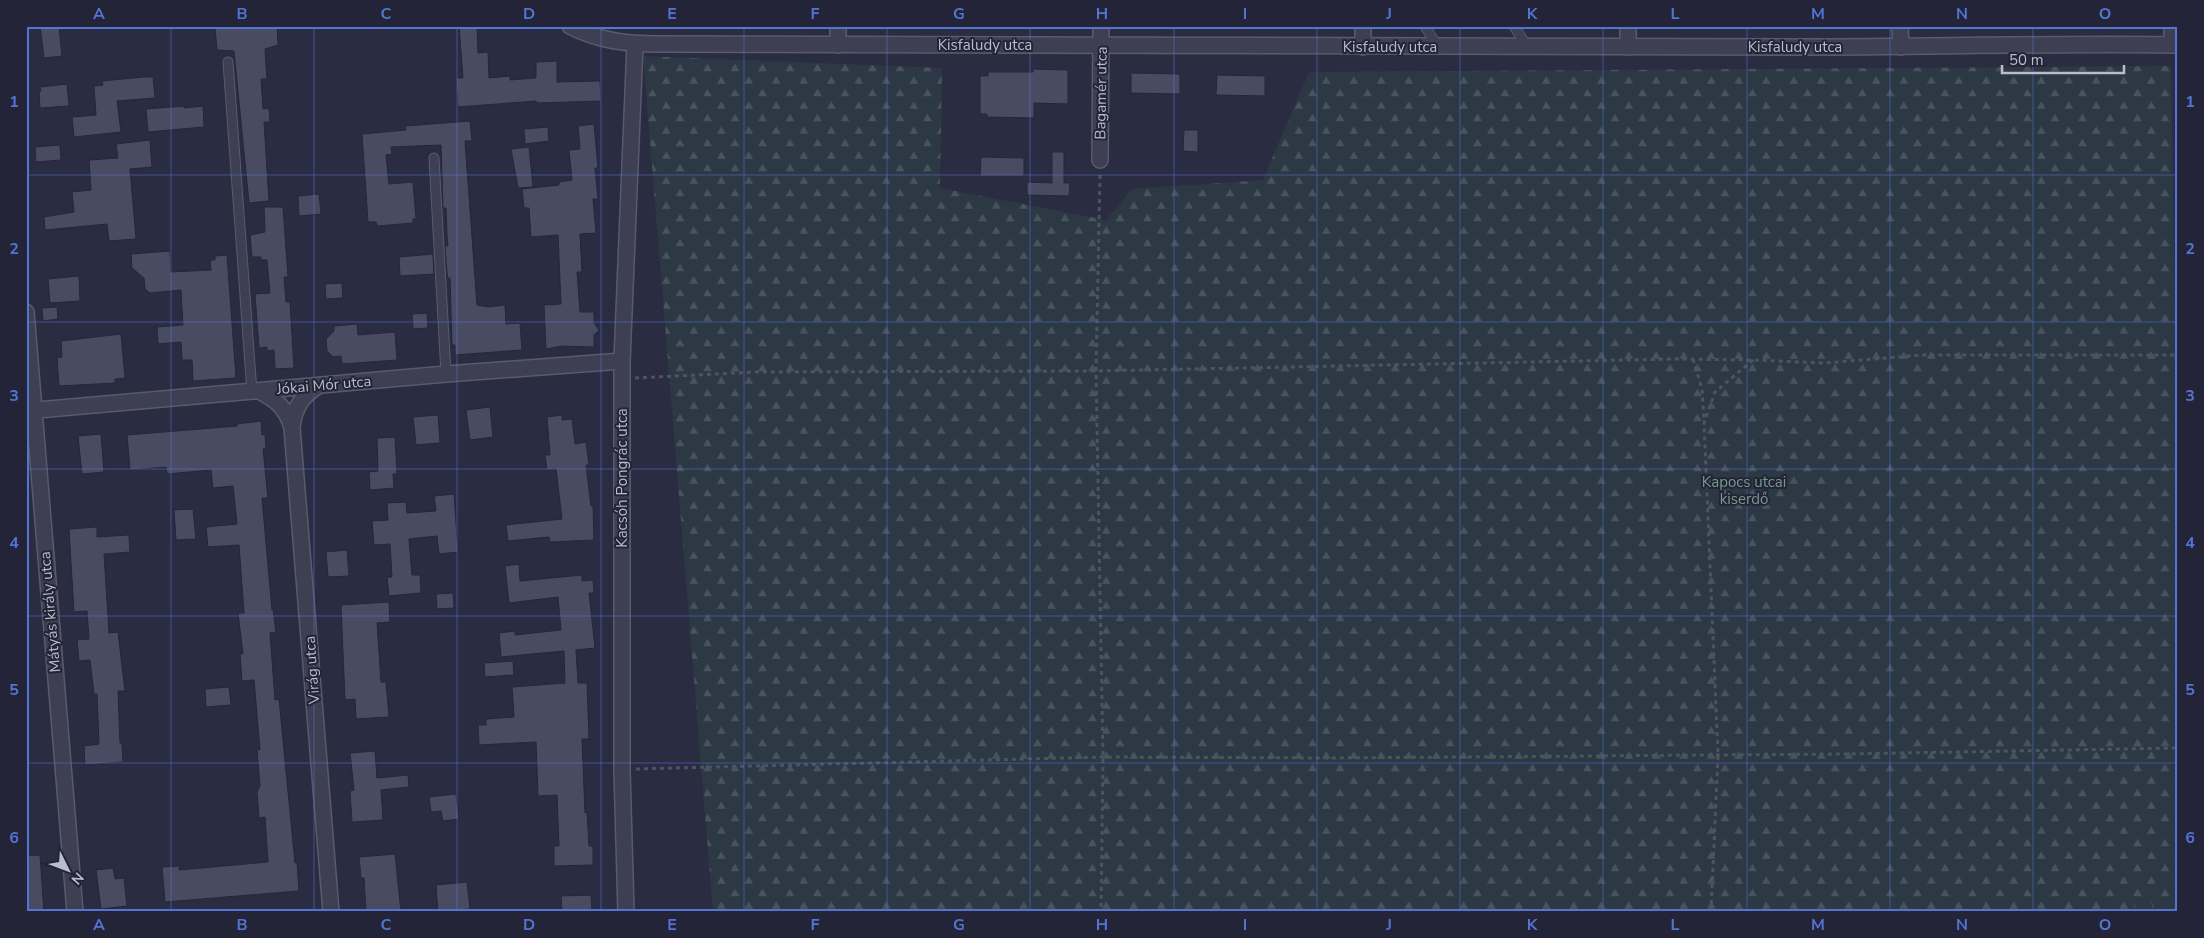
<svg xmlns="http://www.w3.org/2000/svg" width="2204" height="938" font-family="'Nunito Sans',sans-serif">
<defs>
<pattern id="forest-firs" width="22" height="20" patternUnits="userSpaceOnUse" patternTransform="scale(1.25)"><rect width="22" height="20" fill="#2c3843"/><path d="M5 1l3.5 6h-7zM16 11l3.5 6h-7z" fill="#49535d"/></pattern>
<pattern id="park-crowns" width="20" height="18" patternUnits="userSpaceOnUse" patternTransform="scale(1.25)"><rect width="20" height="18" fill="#2c3843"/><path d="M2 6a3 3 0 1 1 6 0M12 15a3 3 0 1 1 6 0" fill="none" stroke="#49535d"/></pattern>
</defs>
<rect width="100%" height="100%" fill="#2a2c42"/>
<path fill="url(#forest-firs)" d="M643,56L942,68L940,188L1106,220L1132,189L1263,180L1309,72L2171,66L2175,300H2178V912H713Z"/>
<path fill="url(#park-crowns)" d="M2151,903L2165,912H2123L2132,905Z"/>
<path fill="#494b63" stroke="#252639" d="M40,26H59L62,56L44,58Z
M238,26H277L278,45L265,49L267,79H261L263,109L269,108L270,122H264L269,201L249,203L234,51L217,50L215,28Z
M459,26H477L478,53L488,52L489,78L510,76V80L536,78V62L557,61V82L600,81L601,101L537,103L536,101L458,107L456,78H463Z
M1033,69L1068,70V104L1034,103V118L987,117V114H980V76H988V72H1033Z
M1131,73L1180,74V94L1131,93Z
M1217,75L1265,76V96L1216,95Z
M143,77H153L155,98L117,101L121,132L74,137L72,117L96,115L94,86L103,85L102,81Z
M67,84L69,106L40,108L39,91H41L40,87Z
M184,106V108L203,106L204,127L148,132L146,109Z
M470,121L472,141H465L477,305L488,307L505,305L506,324L520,323L522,350L455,355V345H452L450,278H448L447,273L445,246H448L447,236L446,208H443L441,145L391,147L392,154L386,155L389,184L413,182L416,219H413V223L377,226L376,222H368L362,134L406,130L405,126Z
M594,124L598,168H595L598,199H593L596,233L580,234L582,272H577L580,312H594V323L599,330L594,335V347L562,346L546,349L544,305L561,304L558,235L531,237L529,208H524L522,189L559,185V182L572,180L569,150L580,149L578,126Z
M548,127L549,141L525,144L524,129Z
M1184,130H1198V152L1183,151Z
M150,140L152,167L130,169L136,239L109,241L107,224L45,230L44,217L74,212L72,192L91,190L89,160L118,158L116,144Z
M60,145L61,160L36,162L35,147Z
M529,147L533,187L518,188L511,149Z
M1052,152H1064V183H1070L1069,196L1027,195V182L1052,183Z
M981,157L1024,158V176H980Z
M319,194L321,214L299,216L298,196Z
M264,207H283L288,277H284L286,302H290L294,368L275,369L274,350L267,351V347L259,348L255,294L270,293L267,260H261V257H252L250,235L265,232Z
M170,251L171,272L211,270L210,260H215V256L227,255L236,378L193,381L192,360H182L181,342L158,344L157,327L183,325L181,290L150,293L145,289L144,278L132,268L131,254Z
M433,254L434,274L400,276L399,257Z
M79,276L80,301L50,303L48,279Z
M342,283L343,298L326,299L325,284Z
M57,307L58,319L43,321L42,308Z
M427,313L428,328L413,329L412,314Z
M357,324L358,335L395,332L397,360L342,364L341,356L333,357L327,351L326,339L334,331V326Z
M121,334L125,378L115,379V383L59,386L57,358L62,357L61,341Z
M490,407L493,437L470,440L466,410Z
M438,415L440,443L416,445L413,417Z
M562,415V420L572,419L575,444L586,442L589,465H586L591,506L593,505L594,540L550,542L549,537L508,541L506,525L562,519L556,469L547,470L545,455H550L547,417Z
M261,421L262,435L265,434L266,449H263L268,498H262L272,610L273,609L276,632L270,633L275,700L279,699L295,863H297L299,891L165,902L162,867L179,866V870L268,862L265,817L259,818L257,792L260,786L257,750H260L254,680L242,681L240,654H243L238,613H244L239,545L208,547L206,527L237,524L233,486L213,488L211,470L167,474L166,467L130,470L127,435L237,426V424Z
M101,434L104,472L82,474L78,436Z
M395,437L397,474H393L394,488L370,490L369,472L378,471L377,438Z
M454,494L458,552L439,554L437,536L409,539L412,575H420L421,593L389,596L387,577H392L390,544L374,545L372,521L388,520L387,503L406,502L407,513L436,511L434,496Z
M193,509L196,539L176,540L174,510Z
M97,527V537L129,535L130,552L104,554L109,633L118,632L125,691H118L120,743H122L123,762L85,765L84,746L99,744L97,694H94L90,660L79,661L77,640L89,639L87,611L74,612L69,529Z
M347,550L349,576L328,577L326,552Z
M519,564L520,581L582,575V581L593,580L594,593H589L595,648L576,650L578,683H587L589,739H582L585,813L587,812L589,846H593V865L554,866V846H559L557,795L538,796L536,742L479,745L478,725H486V719L514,717L512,687L565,683L564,651L501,657L499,633L515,631V635L561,630L558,597L509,603L505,566Z
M453,593L454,608L437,609L436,594Z
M389,602L390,622L377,623L381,682H386L389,717L356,719L355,699L345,700L341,605Z
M513,661L514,675L485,677L484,663Z
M229,687L231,705L206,707L205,689Z
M375,751L377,778L408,775L409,787L381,790L383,820L352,822L350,791L354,790L350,753Z
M456,794L459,819L443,821L441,811L431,812L429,797Z
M395,854L401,912H366L364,878H361L359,857Z
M40,855L44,912H26V856Z
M113,868L115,879L124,878L127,906L101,909L96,870Z
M467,882L470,909L438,912L436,885Z
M591,895L592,912H562L561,896Z"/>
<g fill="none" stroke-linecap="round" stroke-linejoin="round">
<g stroke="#595a6c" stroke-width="11">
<path id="service" d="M1425,26L1437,46
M1514,26L1526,45
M228,62L252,392
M434,158L446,374"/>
</g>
<g stroke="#595a6c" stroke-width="18">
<path id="minor" d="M1900,26L1901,47
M2172,26V45
M838,45V26
M1363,47V26
M1628,47V26
M1100,160L1101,26
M26,312L75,912
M259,391C277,400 287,409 292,428L331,912
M26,411L446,374L622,361
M292,427C294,408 302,396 318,386
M626,912L622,770V361L635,44"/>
</g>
<g stroke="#595a6c" stroke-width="18">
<path id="tertiary" d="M570,26C599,41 627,44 658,44C1040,47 1422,47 1804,47C1928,47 2053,43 2178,45"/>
</g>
<path stroke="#4a555f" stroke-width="3" stroke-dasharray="4 4" stroke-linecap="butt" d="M1100,175L1096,371L1103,757L1101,912
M1693,359L1702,389L1704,420
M635,378L757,372L1096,371L1676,359L1754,360L1825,363L1923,355H2178
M636,769L1103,757L1327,758L1844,754L2178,748
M1711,912L1718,755L1704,423L1715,392L1753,360"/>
<use href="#service" stroke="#3e3f52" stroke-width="9"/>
<use href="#minor" stroke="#3e3f52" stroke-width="15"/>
<use href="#tertiary" stroke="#3e3f52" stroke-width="15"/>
</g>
<path fill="none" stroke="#5474d3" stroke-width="1" stroke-opacity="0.55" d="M171,26V912M314,26V912M457,26V912M601,26V912M744,26V912M887,26V912M1030,26V912M1174,26V912M1317,26V912M1460,26V912M1603,26V912M1747,26V912M1890,26V912M2033,26V912M26,175H2178M26,322H2178M26,469H2178M26,616H2178M26,763H2178"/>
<g text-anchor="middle" stroke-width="4" stroke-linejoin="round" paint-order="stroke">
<g font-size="15" fill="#bbbccb" stroke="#232437">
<text x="985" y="50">Kisfaludy utca</text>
<text x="1390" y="52">Kisfaludy utca</text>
<text x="1795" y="52">Kisfaludy utca</text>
<text transform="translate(1101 93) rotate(-89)" y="5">Bagamér utca</text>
<text transform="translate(324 385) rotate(-5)" y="5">Jókai Mór utca</text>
<text transform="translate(622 478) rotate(-90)" y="5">Kacsóh Pongrác utca</text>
<text transform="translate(50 612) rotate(-95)" y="5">Mátyás király utca</text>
<text transform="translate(312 670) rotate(-94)" y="5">Virág utca</text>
</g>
<g font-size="15" fill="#759a8a" stroke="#232437">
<text x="1744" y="487">Kapocs utcai<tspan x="1744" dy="17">kiserdő</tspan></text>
</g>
</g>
<rect width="2204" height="938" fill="none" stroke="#232437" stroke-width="55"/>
<g transform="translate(68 870) rotate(132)" stroke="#232437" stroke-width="4" paint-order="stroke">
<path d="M0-4L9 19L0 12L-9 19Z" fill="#bbbccb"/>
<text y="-8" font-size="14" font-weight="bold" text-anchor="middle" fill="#bbbccb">N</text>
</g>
<path d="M2002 65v8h122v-8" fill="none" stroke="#bbbccb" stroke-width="2.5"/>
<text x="2009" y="65" font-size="15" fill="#bbbccb" stroke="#232437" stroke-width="4" paint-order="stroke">50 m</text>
<rect x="28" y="28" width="2148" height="882" fill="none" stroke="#5474d3" stroke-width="2"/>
<g font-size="16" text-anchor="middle" font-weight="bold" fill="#5474d3">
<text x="99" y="19">A</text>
<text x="242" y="19">B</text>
<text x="386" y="19">C</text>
<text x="529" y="19">D</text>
<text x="672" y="19">E</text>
<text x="815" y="19">F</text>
<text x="959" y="19">G</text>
<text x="1102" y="19">H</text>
<text x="1245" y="19">I</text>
<text x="1389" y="19">J</text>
<text x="1532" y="19">K</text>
<text x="1675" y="19">L</text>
<text x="1818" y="19">M</text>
<text x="1962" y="19">N</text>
<text x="2105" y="19">O</text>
<text x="14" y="107">1</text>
<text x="2190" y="107">1</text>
<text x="14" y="254">2</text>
<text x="2190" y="254">2</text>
<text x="14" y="401">3</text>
<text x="2190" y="401">3</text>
<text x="14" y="548">4</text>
<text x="2190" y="548">4</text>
<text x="14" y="695">5</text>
<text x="2190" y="695">5</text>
<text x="14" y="843">6</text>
<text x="2190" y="843">6</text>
<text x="99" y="930">A</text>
<text x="242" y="930">B</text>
<text x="386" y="930">C</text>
<text x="529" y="930">D</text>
<text x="672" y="930">E</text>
<text x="815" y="930">F</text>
<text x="959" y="930">G</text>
<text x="1102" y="930">H</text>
<text x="1245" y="930">I</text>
<text x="1389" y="930">J</text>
<text x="1532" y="930">K</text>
<text x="1675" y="930">L</text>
<text x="1818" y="930">M</text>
<text x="1962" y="930">N</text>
<text x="2105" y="930">O</text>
</g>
</svg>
